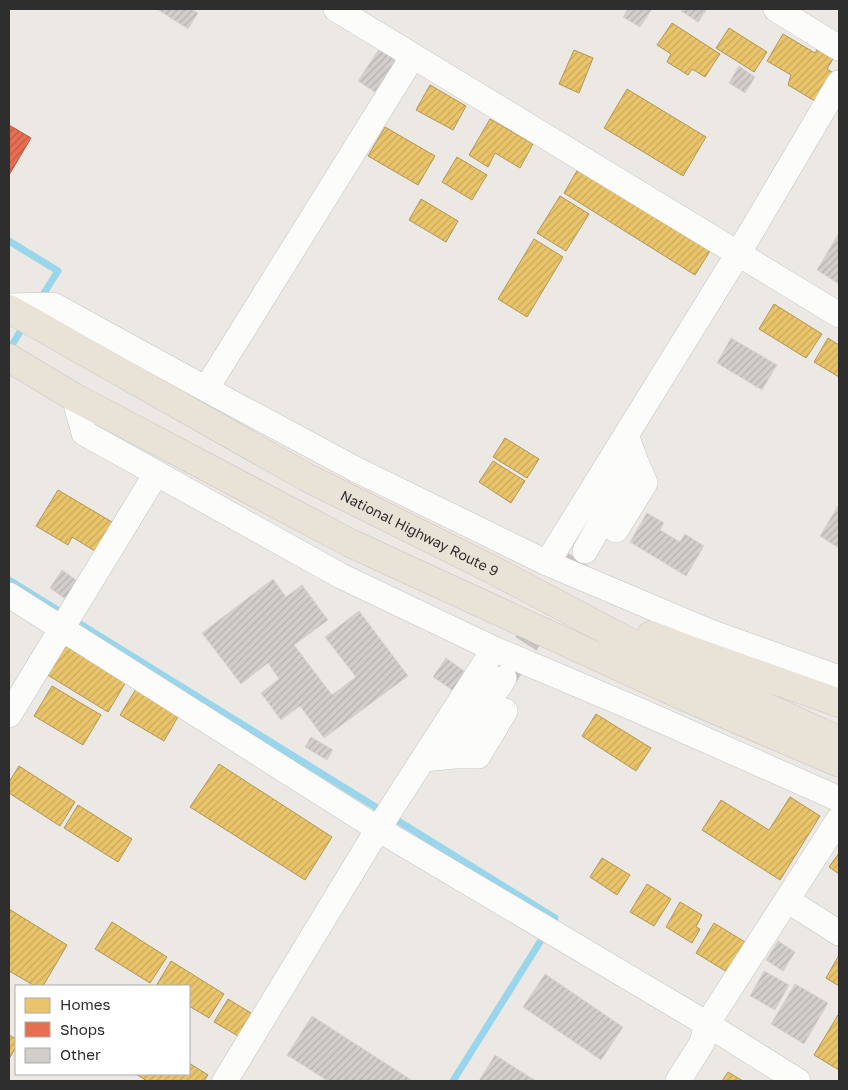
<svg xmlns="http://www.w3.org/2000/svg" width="848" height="1090" font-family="'Golos Text',sans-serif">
<defs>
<pattern id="homes-hatch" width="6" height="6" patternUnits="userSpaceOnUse" patternTransform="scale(1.25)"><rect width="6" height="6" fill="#e9c46a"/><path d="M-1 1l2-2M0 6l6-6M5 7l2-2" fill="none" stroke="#c8a95c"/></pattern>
<pattern id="shops-hatch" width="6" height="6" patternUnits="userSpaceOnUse" patternTransform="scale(1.25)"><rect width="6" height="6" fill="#e76f51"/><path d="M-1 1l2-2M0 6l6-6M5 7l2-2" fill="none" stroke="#bc5c44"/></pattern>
<pattern id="building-hatch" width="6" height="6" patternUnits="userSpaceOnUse" patternTransform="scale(1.25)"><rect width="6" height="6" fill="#d1cecb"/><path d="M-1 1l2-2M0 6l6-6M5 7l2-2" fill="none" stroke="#b4b1af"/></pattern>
</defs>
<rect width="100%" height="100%" fill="#ece8e4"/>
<path fill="url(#homes-hatch)" stroke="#b19758" d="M672,23L720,54L705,77L692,69L688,75L667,62L671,54L657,45Z
M729,28L767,52L754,72L716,48Z
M783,34L815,53L818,48L834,57L827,69L835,74L818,103L788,85L791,75L767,61Z
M574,50L593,58L579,93L559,84Z
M430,85L466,106L453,130L416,110Z
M627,89L706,137L683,176L604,128Z
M490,119L533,144L520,168L495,153L488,167L469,155Z
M385,127L435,156L418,185L368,156Z
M457,157L487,175L472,200L442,182Z
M578,169L710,251L695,275L564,193Z
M560,196L589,214L566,251L537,233Z
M421,199L458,221L446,242L409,220Z
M534,239L563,257L527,317L498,299Z
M774,304L822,334L806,358L759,329Z
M828,338L839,345V377L814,362Z
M505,438L539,459L527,478L493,457Z
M493,461L525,481L511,503L479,482Z
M58,490L112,522L95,551L72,537L68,545L36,526Z
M66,642L127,680L108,712L46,674Z
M52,686L101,715L83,745L34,716Z
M136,689L179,715L164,741L120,715Z
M596,714L651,748L636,771L582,736Z
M219,764L332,837L305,880L190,807Z
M19,766L75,802L60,826L9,793V782Z
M790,797L820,816L780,880L702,830L721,800L769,830Z
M78,805L132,839L118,862L64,828Z
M839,853V874L829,867Z
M602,858L630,875L617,895L590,877Z
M647,884L671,899L654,926L630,912Z
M680,902L702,915L696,927L700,929L692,943L666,927Z
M9,909L67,945L43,986H35L9,971Z
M112,922L167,957L150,983L95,949Z
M714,923L745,942L727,972L696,953Z
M839,955V986L826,978Z
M171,961L224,994L209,1018L189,1006V986H156Z
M228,999L251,1013L238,1036L214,1022Z
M838,1015L839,1016V1070L814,1055Z
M9,1035L16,1039V1047L9,1059Z
M189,1063L208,1075L204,1081H147L136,1074H189Z
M728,1072L743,1081H722Z"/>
<path fill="url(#shops-hatch)" stroke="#b05c46" d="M9,125L31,138L9,175Z"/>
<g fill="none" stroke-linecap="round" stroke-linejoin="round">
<path stroke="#99d6ec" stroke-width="7" d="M9,241L58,271L39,301
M9,350L24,325
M9,580L555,918L453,1081"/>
</g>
<path fill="url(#building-hatch)" stroke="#d7d4d0" d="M157,9H190L198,13L188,29Z
M628,9H652L640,27L623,17Z
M683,9H707L698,22L681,11Z
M381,46L398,57L375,92L358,81Z
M739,66L755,77L745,93L729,83Z
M839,233V284L817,270Z
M731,338L777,365L762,390L717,363Z
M839,504V548L820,536Z
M647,513L664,523L660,530L680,542L685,534L704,546L686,576L630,542Z
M62,570L79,582L67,600L50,588Z
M273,579L286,597L302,585L328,620L294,645L332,695L356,677L325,637L359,611L408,676L324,738L300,706L281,720L261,693L279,679L268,663L241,684L202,633Z
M446,658L467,673L454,691L433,677Z
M311,737L333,750L327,760L305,747Z
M778,941L795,952L783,971L766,960Z
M764,971L789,985L775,1010L750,996Z
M545,974L623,1027L601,1060L523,1007Z
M795,984L828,1003L804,1044L771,1024Z
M312,1016L413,1081H328L287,1055Z
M495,1055L536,1081H479Z"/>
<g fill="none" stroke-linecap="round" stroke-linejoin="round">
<path stroke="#c6c3c0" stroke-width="25" stroke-dasharray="25 12" stroke-linecap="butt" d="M506,675L585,551"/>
<g stroke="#c5c4c5" stroke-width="26">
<path id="minor" d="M336,9L839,315
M776,9L839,48
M9,306L53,305L206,389L355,469L547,563L710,632L839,678
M206,389L413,56
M74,397L84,433L341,576L494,649L638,710L839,799
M616,530L645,483L636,462
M585,551L636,462L626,435
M547,563L738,254L839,83
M9,595L378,829L707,1024L798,1081
M9,715L156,474
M455,756H478L505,711
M423,759L455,756L504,678
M787,900L839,933
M225,1081L378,829L494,649
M678,1081L702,1043L707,1024L839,819"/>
</g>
<g stroke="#c6c5c4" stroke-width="29">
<g id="trunk">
<path id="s1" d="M9,309L306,477L493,570L650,653L820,732L839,740"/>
<path d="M9,358L74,397L350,543L685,697L839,763"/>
<path d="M651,635L684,648L839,703"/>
</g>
</g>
<use href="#minor" stroke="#fcfcfb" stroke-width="25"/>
<use href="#trunk" stroke="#e9e2d6" stroke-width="28"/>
</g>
<g text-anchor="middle" stroke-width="5" stroke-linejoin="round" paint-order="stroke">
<g font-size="14" fill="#2e2e2e" stroke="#fff">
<text dy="5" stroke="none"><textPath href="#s1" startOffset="468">National Highway Route 9</textPath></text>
</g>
</g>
<rect width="848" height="1090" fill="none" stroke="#2e2e2e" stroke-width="20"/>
<rect x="15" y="985" width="175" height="90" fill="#ffffff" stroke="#ababab"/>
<rect x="25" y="998" width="25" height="15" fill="#e9c46a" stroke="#ababab"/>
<text x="60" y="1010" font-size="15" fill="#2e2e2e">Homes</text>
<rect x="25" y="1022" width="25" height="15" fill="#e76f51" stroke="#ababab"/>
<text x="60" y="1035" font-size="15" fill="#2e2e2e">Shops</text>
<rect x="25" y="1048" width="25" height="15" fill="#d1cecb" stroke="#ababab"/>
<text x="60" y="1060" font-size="15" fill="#2e2e2e">Other</text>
</svg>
